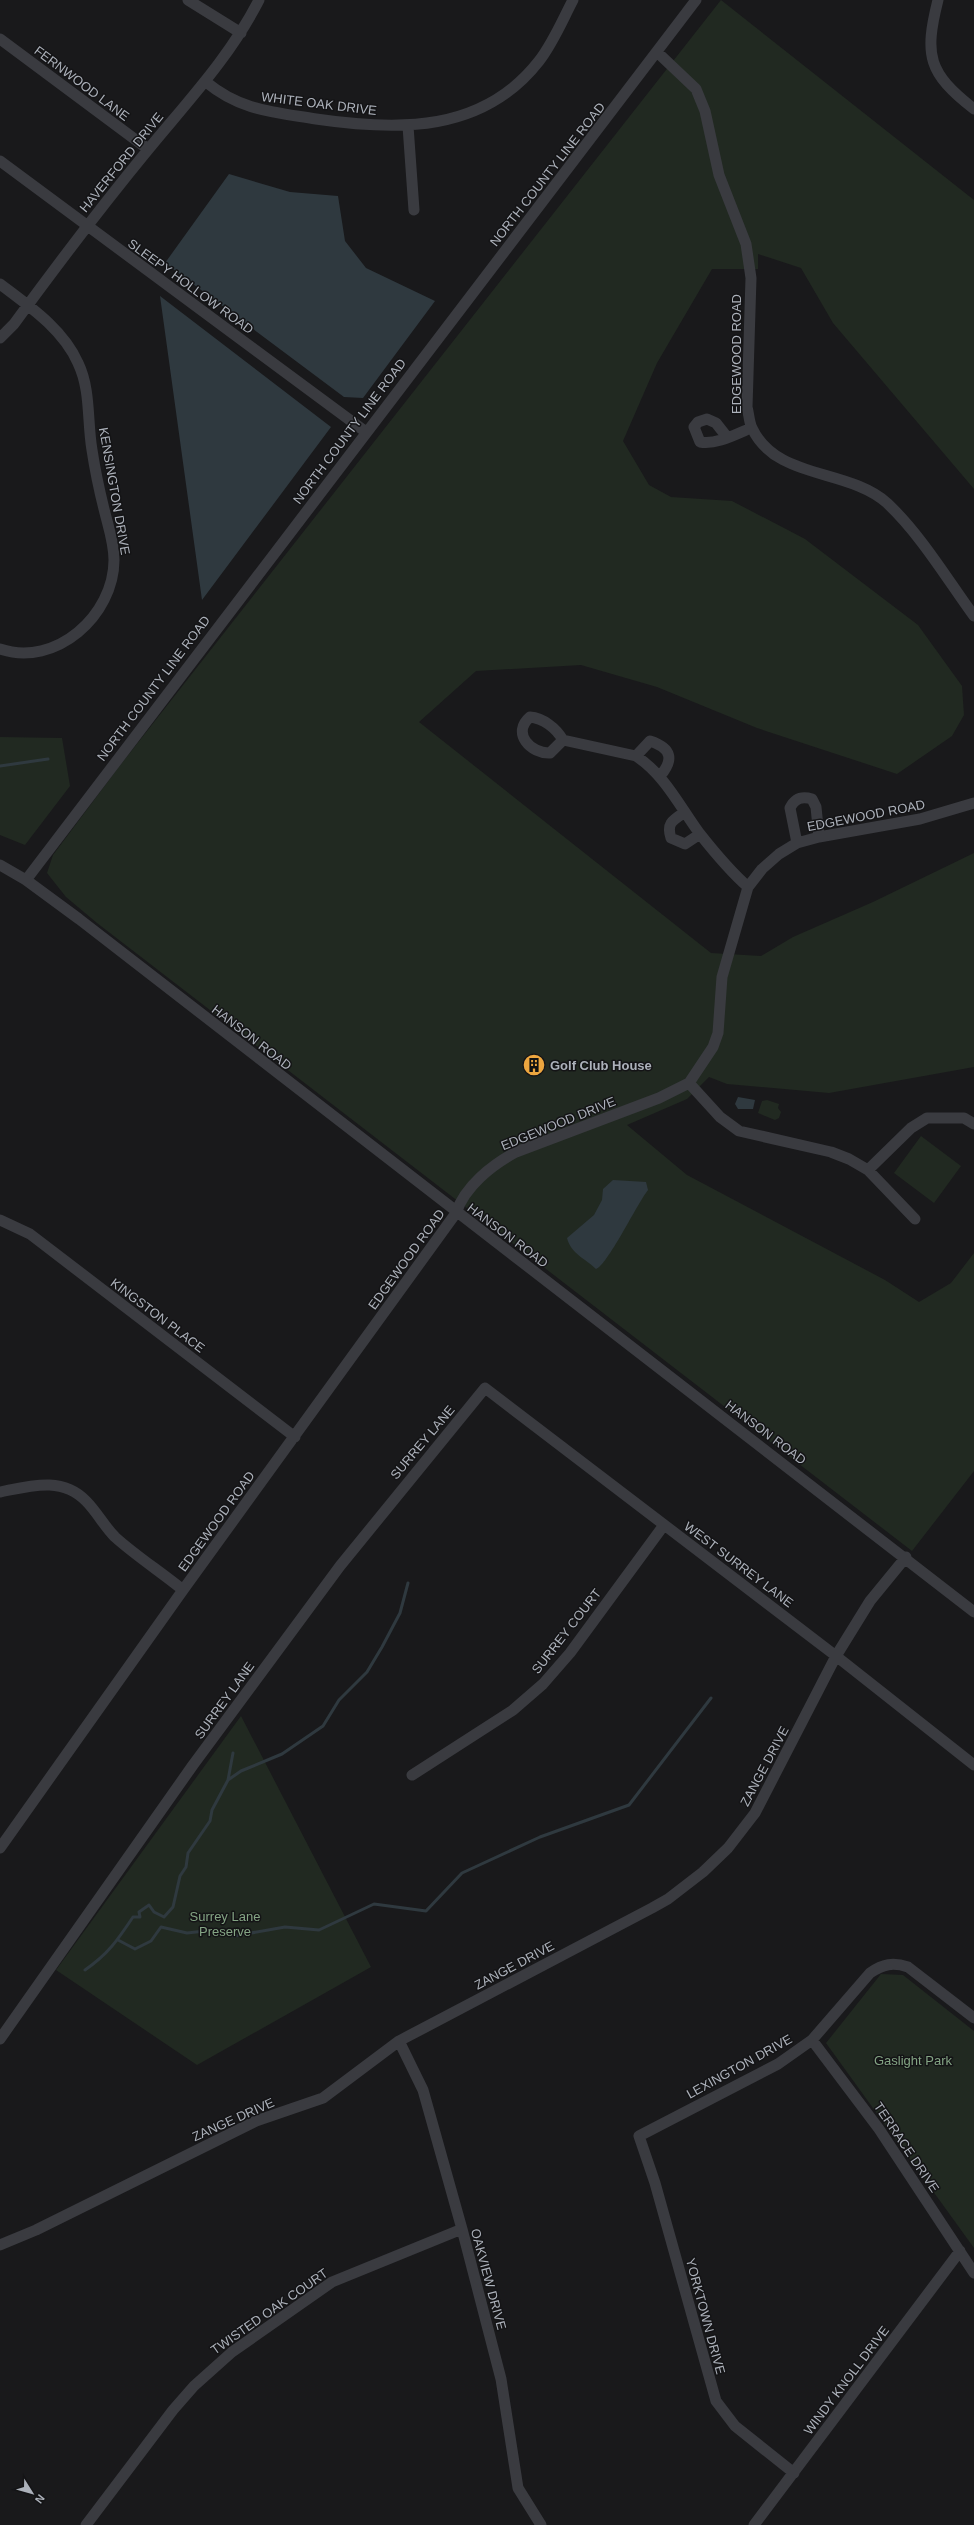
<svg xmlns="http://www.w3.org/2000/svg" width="974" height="2525" font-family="Helvetica,sans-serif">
<rect width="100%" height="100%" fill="#19191b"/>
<path fill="#212921" d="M721,0L974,200V489L833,323L801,268L758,254V269H712L657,363L623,441L649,485L671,497L732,501L805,539L918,625L962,686L964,715L952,736L897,774L757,728L657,687L581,665L476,671L419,722L711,953L761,956L793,937L873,902L974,853V1067L829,1093L727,1084L709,1077L687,1099L627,1125L687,1175L885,1280L919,1302L951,1283L974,1253V1471L912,1551L97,923L66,897L47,873L53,855L118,768Z
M0,737L62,738L70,786L25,845L0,835Z
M767,1100L779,1104L778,1108L781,1112L779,1118L775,1120L758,1113L762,1101Z
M921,1136L961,1166L934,1203L894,1173Z
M241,1716L371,1967L197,2065L56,1970Z
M881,1974L903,1975L974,2031V2248L826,2043Z"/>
<path fill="#2f393f" d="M229,174L290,192L338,196L345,241L366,268L435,301L363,398L344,397L165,263Z
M160,296L331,427L202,600Z
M738,1097L755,1100L753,1109H738L735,1104Z
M613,1180L646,1182L648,1190C637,1204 607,1266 596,1269C586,1259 571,1254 567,1238L594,1215L602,1200L603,1189Z"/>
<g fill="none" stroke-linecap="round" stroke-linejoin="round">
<path stroke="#2f393f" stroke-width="3" d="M0,766L48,759
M228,1780L233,1753
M118,1940L135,1949L151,1941L161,1927L187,1933L214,1930L234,1936L285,1927L319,1930L374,1904L426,1911L462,1873L540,1837L629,1805L711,1698
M85,1970C108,1954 117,1941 133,1917H140L139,1912L149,1905L154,1912L164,1917L173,1907L180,1876L186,1867L188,1853L210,1821L212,1810L228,1780L241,1771L282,1754L323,1726L339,1700L367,1672L382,1647L400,1613L408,1583"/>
<path stroke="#3a3b40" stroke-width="11" d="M188,0L241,33
M938,0C924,56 928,73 974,109
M0,39L148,149
M657,52L696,89L705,111L719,175L746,244L751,278L747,407C749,414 749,422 752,428C776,480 848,468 887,503C921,535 947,579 974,616
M206,82C241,111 274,112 316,119C398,131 483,133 539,61C553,43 562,21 573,0
M408,126L414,210
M0,161L366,432
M0,284C29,306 63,329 78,363C91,390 87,421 92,450C95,470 99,489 104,509C108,526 114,542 114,560C114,615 56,668 0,649
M0,338L14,324C57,265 101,207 147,151C187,102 230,57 259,0
M727,437L716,423L707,419L698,422L694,427L700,442C717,445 736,434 751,428
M563,740L550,753C531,754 511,733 530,717C543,718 556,728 563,740L636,756C665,775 680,807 700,834C715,853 730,871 748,887
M636,756L650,741C672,748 674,760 660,776
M685,812C673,820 666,823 671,838L685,844L700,834
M797,843L790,808C795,798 802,796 812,799L816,807L819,837
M0,865L26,880L79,919L974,1612
M26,880L696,0
M689,1083L720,1117L739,1131L831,1152L849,1159L868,1170L915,1219
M868,1170L911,1128L927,1118H964L974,1124
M0,1220L30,1234L295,1437
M0,1492C30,1486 62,1476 86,1501C97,1512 104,1526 115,1537C136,1556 161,1572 183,1590
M412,1775L513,1710L543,1684L570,1653L664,1525
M0,1848L183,1590L456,1213C465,1186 492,1165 516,1152L659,1098L689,1083L713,1047L718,1033L722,977L748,887L762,869L779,854L797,843L819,837L920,819L974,803
M0,2039L193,1765L340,1566L485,1388L836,1656L974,1765
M812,2040L879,2129L974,2273
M399,2041L423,2090L462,2229L501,2379L518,2488L541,2525
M0,2245L36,2230L256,2121L323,2098L399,2041L652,1908L668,1899L703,1872L728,1848L755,1813L836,1656L870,1601L906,1557
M794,2473L735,2426L716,2401L655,2183L639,2136L778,2064L812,2040L870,1973C883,1964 893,1962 908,1967L974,2018
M86,2525L173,2410L194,2386L232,2352L332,2282L462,2229
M754,2525L960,2251"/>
</g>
<defs>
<g id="building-disc" transform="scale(1.15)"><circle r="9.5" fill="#eda63f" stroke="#141416"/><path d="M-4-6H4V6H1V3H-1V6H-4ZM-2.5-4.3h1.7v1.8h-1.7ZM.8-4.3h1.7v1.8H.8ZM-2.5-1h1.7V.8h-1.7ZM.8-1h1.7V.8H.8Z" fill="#111"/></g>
</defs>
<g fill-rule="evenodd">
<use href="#building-disc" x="534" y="1065"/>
</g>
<g text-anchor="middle" stroke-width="3" stroke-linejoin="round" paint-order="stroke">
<g font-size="13" fill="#acb1ba" stroke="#141416">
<text transform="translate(82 83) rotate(37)" y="5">FERNWOOD LANE</text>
<text transform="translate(319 103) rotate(7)" y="5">WHITE OAK DRIVE</text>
<text transform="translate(121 162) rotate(-51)" y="5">HAVERFORD DRIVE</text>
<text transform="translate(547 174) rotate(-52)" y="5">NORTH COUNTY LINE ROAD</text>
<text transform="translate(191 286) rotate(36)" y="5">SLEEPY HOLLOW ROAD</text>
<text transform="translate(736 354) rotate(-90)" y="5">EDGEWOOD ROAD</text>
<text transform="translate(349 431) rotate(-53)" y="5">NORTH COUNTY LINE ROAD</text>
<text transform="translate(115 491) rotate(80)" y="5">KENSINGTON DRIVE</text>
<text transform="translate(153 688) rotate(-53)" y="5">NORTH COUNTY LINE ROAD</text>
<text transform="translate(866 815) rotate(-11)" y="5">EDGEWOOD ROAD</text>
<text transform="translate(252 1037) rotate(38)" y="5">HANSON ROAD</text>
<text transform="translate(558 1123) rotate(-22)" y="5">EDGEWOOD DRIVE</text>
<text transform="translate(508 1235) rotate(37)" y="5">HANSON ROAD</text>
<text transform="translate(406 1259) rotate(-54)" y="5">EDGEWOOD ROAD</text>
<text transform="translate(158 1315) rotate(37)" y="5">KINGSTON PLACE</text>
<text transform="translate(766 1432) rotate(37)" y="5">HANSON ROAD</text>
<text transform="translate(422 1442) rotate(-50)" y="5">SURREY LANE</text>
<text transform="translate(216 1521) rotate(-54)" y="5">EDGEWOOD ROAD</text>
<text transform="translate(739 1564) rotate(37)" y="5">WEST SURREY LANE</text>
<text transform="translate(566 1631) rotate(-52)" y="5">SURREY COURT</text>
<text transform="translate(224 1700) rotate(-54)" y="5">SURREY LANE</text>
<text transform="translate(764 1766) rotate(-62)" y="5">ZANGE DRIVE</text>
<text transform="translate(514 1965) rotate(-28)" y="5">ZANGE DRIVE</text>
<text transform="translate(739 2066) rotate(-29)" y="5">LEXINGTON DRIVE</text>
<text transform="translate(233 2119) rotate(-24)" y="5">ZANGE DRIVE</text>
<text transform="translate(907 2147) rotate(56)" y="5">TERRACE DRIVE</text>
<text transform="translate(489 2279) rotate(75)" y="5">OAKVIEW DRIVE</text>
<text transform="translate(269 2311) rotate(-35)" y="5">TWISTED OAK COURT</text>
<text transform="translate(706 2316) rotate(75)" y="5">YORKTOWN DRIVE</text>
<text transform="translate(846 2380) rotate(-53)" y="5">WINDY KNOLL DRIVE</text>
</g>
<g font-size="13" font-weight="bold" fill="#acb1ba" stroke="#141416" text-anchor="start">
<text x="550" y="1070">Golf Club House</text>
</g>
<g font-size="13" fill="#84a484" stroke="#141416">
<text x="225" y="1921">Surrey Lane<tspan x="225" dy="15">Preserve</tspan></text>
<text x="913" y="2065">Gaslight Park</text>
</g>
</g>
<g transform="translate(32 2493) rotate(127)" stroke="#141416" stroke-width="3" paint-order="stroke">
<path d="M0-3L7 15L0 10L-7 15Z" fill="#acb1ba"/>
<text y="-6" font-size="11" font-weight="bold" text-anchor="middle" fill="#acb1ba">N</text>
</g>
</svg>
